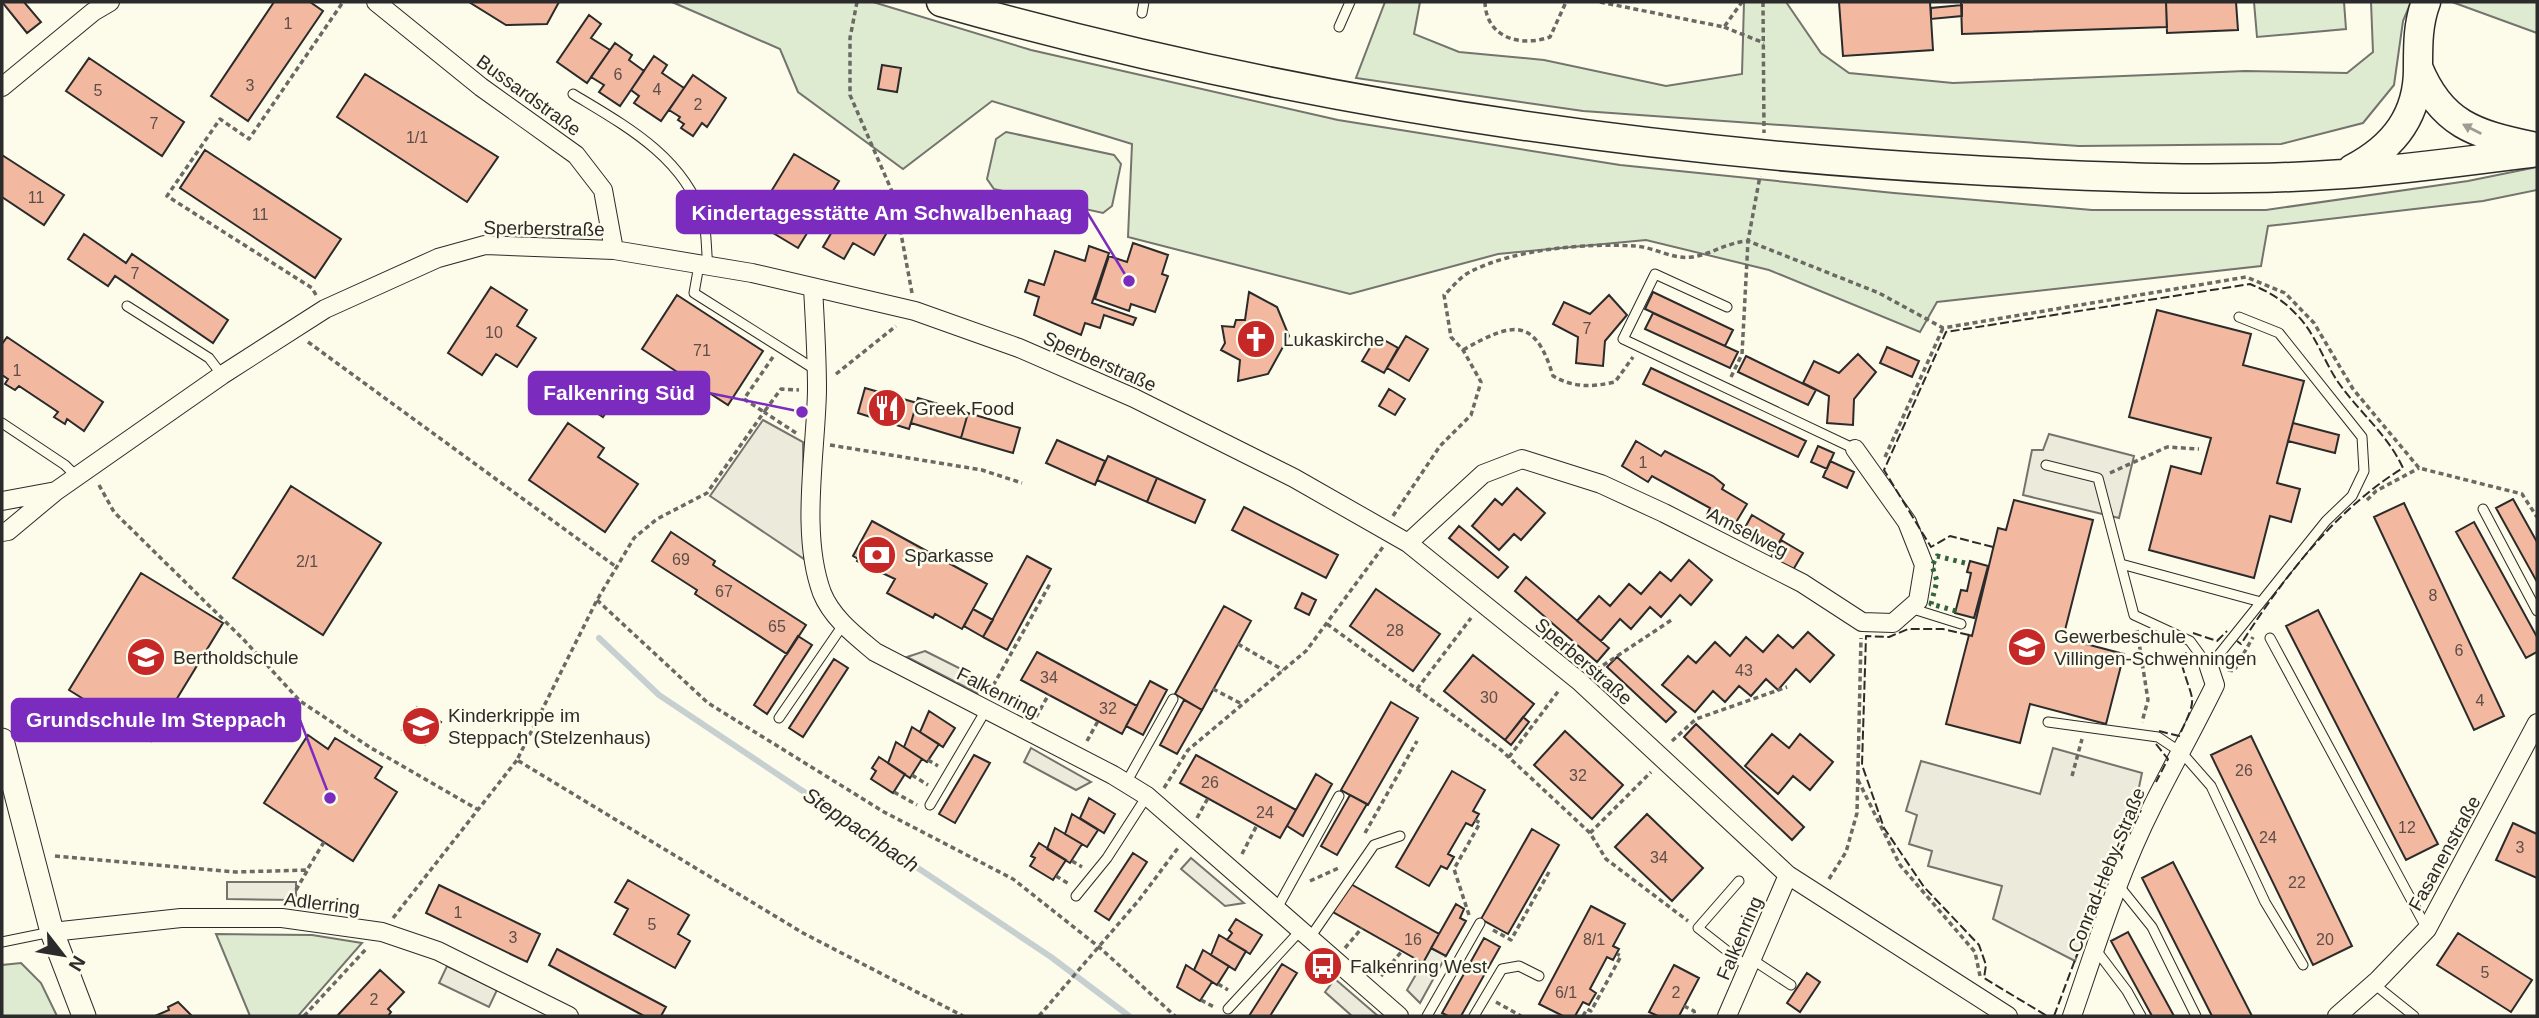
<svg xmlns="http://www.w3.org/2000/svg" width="2539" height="1018" font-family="Arial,sans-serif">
<rect width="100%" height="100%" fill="#fdfbea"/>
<path fill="#deebd1" stroke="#74746e" stroke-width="2" d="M672,2H873L1031,50L1338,120L1620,165L1894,193L2092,210H2266L2468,181L2537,167V190L2483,201L2268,226L2261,266L1937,302L1920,332L1769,270L1646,240L1498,254L1350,294L1128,237L1132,144L992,101L903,169L798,92L780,49Z
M1385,2H1420L1414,34L1459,52L1544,60L1666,86L1742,74L1744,2H1786L1821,53L1849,73L1953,83L2245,71L2347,73L2373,52L2371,2H2411L2403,21L2394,85L2363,123L2281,144L2079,146L1583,111L1356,78Z
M2254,2H2344L2346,29L2257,37Z
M2452,2H2537V33Z
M1006,132L1114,155L1121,164L1112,206L1103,213L994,189L987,179L996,139Z
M216,934L312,935L362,943L298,1016H250Z
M21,963L41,983L57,1016H2V965Z"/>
<path fill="#eceadb" stroke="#74746e" stroke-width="2" d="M763,420L803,442L804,559L710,496Z
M2049,434L2134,456L2119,518L2023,495L2032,450H2043Z
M925,651L969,673L977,693L907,657Z
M1031,748L1091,782L1076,790L1024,762Z
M2053,748L2142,773L2129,835L2102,888L2075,961L1993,919L2002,886L1928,866L1932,851L1909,844L1917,815L1906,811L1921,761L2040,794Z
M1191,858L1244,903L1225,906L1181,869Z
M227,882H296V900L227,899Z
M1431,948L1446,956L1420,1003L1407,990Z
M447,966L497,990L489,1007L439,983Z
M1335,979L1378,1016H1352L1325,992Z"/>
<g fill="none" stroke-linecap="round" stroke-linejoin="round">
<path stroke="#c7d0d0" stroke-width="6" d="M599,638L659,695L1051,957L1129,1016"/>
</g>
<path fill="#f2b8a0" stroke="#2b2b2b" stroke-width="2" d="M2,2H24L41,22L27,33Z
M274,2H310L323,11L248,121L211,96Z
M469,2H559L547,24L506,25Z
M1839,2H1930L1933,50L1843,56Z
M1961,2H2166L2167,27L1962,34Z
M2166,2H2236L2238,30L2167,33Z
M1962,5V16L1931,19V8Z
M589,15L601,24L591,38L610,50L587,83L557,62Z
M615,43L632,55L629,60L644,71L620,106L599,92L604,85L591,77Z
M654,56L667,65L662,73L684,88L661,121L634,103L639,96L631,90Z
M89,58L184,122L162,156L66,91Z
M882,65L901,68L897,92L878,89Z
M365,74L498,157L467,202L337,117Z
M693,75L726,98L707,127L702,123L693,136L681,128L684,124L678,120L680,117L669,110Z
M205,150L341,239L315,278L180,188Z
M794,154L839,181L798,248L753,221Z
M2,155L64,195L44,225L2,197Z
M853,196L894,220L874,255L853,243L844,259L823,247Z
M84,234L126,263L132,254L228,320L213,343L115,276L108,286L68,259Z
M1133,243L1168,255L1162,274L1168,276L1155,312L1131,304L1129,311L1095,299L1109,256L1127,262Z
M1089,246L1109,253L1092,303L1136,318L1133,325L1104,315L1100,328L1085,323L1081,335L1034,315L1039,297L1025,292L1029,280L1044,285L1055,251L1085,261Z
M491,287L527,310L517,326L536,338L517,367L496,354L482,375L448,353Z
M1249,292L1277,307L1289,336L1268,374L1238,381L1240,360L1221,350L1225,343L1222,326L1234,327L1236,320H1245Z
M1653,292L1733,330L1725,346L1645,309Z
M677,295L763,351L728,405L642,349Z
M1609,295L1627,315L1605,341L1603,366L1576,363L1578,337L1553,324L1564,302L1590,314Z
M2157,310L2251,334L2243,365L2304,381L2277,483L2300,489L2291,522L2270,516L2254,578L2149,550L2171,466L2201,474L2211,438L2129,417Z
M1653,313L1738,352L1730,368L1645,329Z
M1377,336L1398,348L1384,373L1362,361Z
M1406,336L1428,349L1409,381L1387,368Z
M7,337L103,402L84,431L67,419L65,424L54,417L58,412L19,386L15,390L5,384L8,379L2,375V344Z
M1887,347L1919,361L1912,377L1880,363Z
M1858,354L1876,372L1854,399L1853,425L1827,423L1829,396L1803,383L1814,361L1839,373Z
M1746,356L1816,390L1808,405L1738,372Z
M1651,368L1806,441L1798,457L1643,384Z
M606,376L622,387L603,417L586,406Z
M865,388L917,403L909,429L858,413Z
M1389,389L1405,399L1395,415L1379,406Z
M918,398L968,413L961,438L911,423Z
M968,413L1020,428L1013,453L961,438Z
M568,423L604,448L598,457L638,484L605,532L529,480Z
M2293,423L2339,435L2335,453L2288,441Z
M1057,440L1105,461L1095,485L1046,463Z
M1636,441L1661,456L1665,451L1713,476L1724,485L1722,489L1747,504L1732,529L1707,515L1710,508L1652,476L1648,482L1622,466Z
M1818,446L1834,453L1827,469L1811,462Z
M1108,456L1157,478L1147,502L1097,480Z
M1830,461L1854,472L1847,488L1823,477Z
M1157,478L1205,500L1195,523L1147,502Z
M291,486L381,543L323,635L233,578Z
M1517,488L1545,513L1521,540L1514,534L1499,550L1472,526L1495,499L1502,505Z
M2513,499L2537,542V582L2496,508Z
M2014,500L2093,520L2063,638L2124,654L2106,724L2030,704L2020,743L1946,724L1969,635L1972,636L1998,528L2006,530Z
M2404,503L2504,716L2474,730L2374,517Z
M1244,507L1338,555L1326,578L1232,530Z
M1752,515L1784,534L1775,549L1743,531Z
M872,521L987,584L962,629L935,614L933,618L887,593L895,579L857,561L858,559L853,556Z
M2474,522L2537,637V652L2526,658L2456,532Z
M1459,526L1508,567L1498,578L1449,538Z
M671,532L715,561L713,565L806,625L787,654L695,594L697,590L652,561Z
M1781,540L1803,553L1793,570L1771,557Z
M1027,556L1051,569L1007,650L983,637Z
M1689,560L1712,580L1691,605L1680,595L1661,617L1650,607L1631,629L1620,619L1601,641L1577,621L1599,596L1610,606L1629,584L1641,594L1660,572L1671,581Z
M1970,561L1988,566L1974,618L1955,613L1961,590L1967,591L1971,573L1967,572Z
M141,573L223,623L151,741L69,690Z
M1526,577L1609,648L1597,662L1515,591Z
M1376,589L1440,634L1413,671L1350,626Z
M1302,593L1316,600L1309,615L1295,608Z
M1224,606L1251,621L1202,710L1175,694Z
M973,609L993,620L983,637L964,626Z
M2318,610L2438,844L2406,860L2286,626Z
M1808,632L1834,655L1810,682L1796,669L1778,690L1766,679L1751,696L1739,686L1725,702L1713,691L1695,712L1662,685L1688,656L1696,663L1715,642L1730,656L1746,637L1763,652L1778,635L1793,648Z
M798,636L812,645L767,714L754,705Z
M1037,652L1137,706L1122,734L1021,680Z
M1473,655L1534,704L1505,740L1444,691Z
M1617,657L1676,712L1666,722L1607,667Z
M834,659L848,668L803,737L789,728Z
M1150,681L1167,690L1143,735L1126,726Z
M1184,700L1202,710L1177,754L1160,745Z
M1391,702L1418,718L1368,805L1341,790Z
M417,707L441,722L425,745L402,730Z
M929,711L955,728L943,747L920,732Z
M1523,717L1529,722L1511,745L1505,740Z
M1696,724L1804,827L1792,840L1684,737Z
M912,727L939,744L927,762L904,747Z
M1565,731L1623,785L1592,819L1534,765Z
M1772,734L1789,748L1800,734L1833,762L1810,790L1793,776L1778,794L1745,766Z
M308,735L328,749L335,738L382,767L375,778L397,792L353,861L264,803Z
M2251,736L2352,946L2313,965L2211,755Z
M896,742L922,759L910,778L888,763Z
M974,755L990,763L955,823L939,814Z
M1196,755L1296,810L1280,838L1180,783Z
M879,757L905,774L893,793L871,779L876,771L872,768Z
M1452,771L1485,790L1473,811L1479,814L1472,826L1466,823L1448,854L1454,857L1447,869L1441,866L1429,886L1396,867Z
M1316,774L1332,784L1303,836L1287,826Z
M1350,795L1367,804L1337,855L1321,846Z
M1089,798L1115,814L1104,833L1080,818Z
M1072,814L1098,830L1087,847L1065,834Z
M1647,814L1703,868L1672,901L1615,847Z
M2513,823L2537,834V878L2496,860Z
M1055,828L1082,844L1070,863L1047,849Z
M1532,829L1559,845L1508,934L1481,919Z
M1039,843L1066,860L1053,880L1030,866L1035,858L1031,856Z
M1133,853L1147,862L1109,920L1095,911Z
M2173,862L2252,1016H2212L2142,878Z
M628,880L689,915L678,934L690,941L675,968L614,934L628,909L615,902Z
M1349,883L1439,934L1423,963L1333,912Z
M439,885L540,934L527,962L426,913Z
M1456,904L1464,909L1460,918L1466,921L1446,956L1431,948Z
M1591,906L1625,924L1613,946L1619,949L1613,960L1607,957L1590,989L1596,993L1589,1005L1583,1002L1575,1016H1563L1539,1004Z
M1236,919L1262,935L1250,954L1227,940L1232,933L1229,930Z
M2128,932L2174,1016H2152L2111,941Z
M2458,933L2532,980L2511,1012L2437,965Z
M1219,935L1246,951L1235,970L1211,955Z
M1484,938L1500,947L1461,1016H1448L1442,1013Z
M557,949L666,1007L661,1016H644L549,965Z
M1203,950L1229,966L1217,985L1194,970Z
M1282,964L1297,973L1270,1016H1249Z
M1186,965L1212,982L1200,1001L1177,987Z
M1674,965L1699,978L1679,1016H1658L1649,1012Z
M380,970L404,992L388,1009L391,1012L388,1016H337Z
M1807,973L1820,982L1800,1012L1787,1003Z
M178,1002L192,1016H155L169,1010L168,1007Z"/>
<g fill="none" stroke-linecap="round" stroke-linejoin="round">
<g stroke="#2b2b2b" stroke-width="11">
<path id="service" d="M1142,13L1144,2
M1339,27L1350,2
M573,94C624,125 683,156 703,218C707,232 706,251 708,266
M699,265L694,293L816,370
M127,306L209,358L222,375
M1727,307L1655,274L1623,339L1855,449
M2,423L65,465L77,477
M2046,465L2098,478L2134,615L2190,641L2209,667L2326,521L2352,496L2364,471L2362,437L2279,333L2239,317
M2483,509L2537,611
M2121,564L2261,602
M1910,608L1961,624
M2270,638L2427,929
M779,718L843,625
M2048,722L2158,737L2182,753L2211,786L2265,902L2303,965
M1126,783L1173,699
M930,805L986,710
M1739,881L1698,928L1749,968
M2119,886L2152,927L2196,1016
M1076,896L1107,858L1147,796
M1276,910L1339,796
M1309,939L1374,845L1400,836
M2,942L51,932
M2096,950L2127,991L2141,1016
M1753,960L1791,985
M2374,984L2414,1016
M1228,1009L1300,931
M1427,1016L1480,923
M1474,1016L1502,969L1519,966L1539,976"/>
</g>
<g stroke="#2b2b2b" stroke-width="20">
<path id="minor" d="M376,2L481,87L576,155L603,190L614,250
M2,87L93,12L110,2
M813,288C815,322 817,356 817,390C816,452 800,534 822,593C832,618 856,636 875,652L1113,775L1147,796L1399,1016
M2,501L56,491
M2,532L8,531L56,491L222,375L325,309L438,258L485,245L614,250L752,273L915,311L1019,348L1134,398L1294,478L1408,543L1579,681L1788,875L2008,1016
M1408,543L1483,474L1522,459L1601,484L1664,513L1802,583L1862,622L1893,623L1918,601L1924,565L1907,522L1855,449
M52,932L181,918H282L382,932L438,951L569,1016
M1727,1016L1788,875
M2072,1016C2096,946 2119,872 2153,805C2173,765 2195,726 2215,685L2209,667
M2337,1016L2378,980L2427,929L2537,723"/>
</g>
<g stroke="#2b2b2b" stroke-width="25">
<path id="tertiary" d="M2,740L52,932L84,1016"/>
</g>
<g stroke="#2b2b2b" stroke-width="31">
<path id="primary" d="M941,2C1276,97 1625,151 1971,170C2095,177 2220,183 2344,174C2409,169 2473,160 2537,152
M2418,67C2441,124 2475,134 2531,146
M2352,169C2394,147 2419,115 2418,66C2418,44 2418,23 2426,2"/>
</g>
<path stroke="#6a6964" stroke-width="3.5" stroke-dasharray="5 3.5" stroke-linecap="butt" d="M857,2L850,38V95L894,196L912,293
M1485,2C1486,39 1522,47 1550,37L1566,2
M1600,2L1724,27L1742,2
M1763,2L1764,133
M1724,27L1764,43
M316,295L312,288L167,196L220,119L249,139L343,2
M308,342L615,566
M1463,350C1512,322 1535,316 1553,376C1574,388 1592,387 1615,382L1633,357
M773,357L744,399L764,412L781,389L799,390
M836,374L896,326
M1731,377L1742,354L1748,241L1879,293L1943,328L2246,277L2285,293L2314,323L2353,389L2419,468L2522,494L2537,517
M796,433L764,412L707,493L657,519L634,538L597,600L517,760L803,933L963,1016
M830,445L982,470L1022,483
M1885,457L1943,328
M2110,473L2167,447L2199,449
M99,485L114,512L244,640L300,701L371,748L477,809
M2367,500L2376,491L2419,468
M1393,516L1440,446L1471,415L1481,382L1463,350L1451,337L1444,295C1452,288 1459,278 1468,273C1512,249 1585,243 1635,246C1654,247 1673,260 1692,257C1712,254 1728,242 1748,241L1760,176
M597,600L708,703L884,812L1013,879L1099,947L1175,1016
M1327,624L1501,750L1590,833L1606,859L1688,921
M2137,630L2148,700L2142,722
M1238,644L1283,670
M1596,670L1673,619
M2228,670L2234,671L2253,637
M1213,689L1242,704
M1417,689L1471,618
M989,693L1051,582
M1036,717L1049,694
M1087,741L1098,721
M1672,741L1696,719L1787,687
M1509,757L1560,689
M928,760L938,766
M912,775L928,785
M2072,776L2082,739
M1858,780L1900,865L1975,952L1980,976
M1164,788L1188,750L1306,651L1383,547
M894,792L917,805
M1197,818L1208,798
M1365,833L1417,741
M1590,833L1651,772
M1242,854L1257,825
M55,856L236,872L307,870L324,842
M1072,861L1082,867
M1056,876L1069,884
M1829,879L1846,852L1857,813L1861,638
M1310,881L1341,867
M296,890L307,871
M1469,915L1454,869L1480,823L1475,820
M393,918L517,760
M1493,930L1511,940L1549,872
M1345,948L1362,928
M1381,976L1402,951
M1218,984L1228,990
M1201,1000L1214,1007
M1496,1002L1521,1016
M1684,1006L1694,1011L1695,1016
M304,1016L367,948
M1039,1016L1139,900L1178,848
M1583,1016L1587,1009L1591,1011L1621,956L1617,954"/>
<use href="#service" stroke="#fdfbea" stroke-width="9"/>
<use href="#minor" stroke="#fdfbea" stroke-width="18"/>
<use href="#tertiary" stroke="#fdfbea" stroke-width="23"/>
<use href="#primary" stroke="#fdfbea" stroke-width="28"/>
<path stroke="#34623c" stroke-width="5" stroke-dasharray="3.5 5" stroke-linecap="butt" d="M1956,611L1931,604L1937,581L1932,566L1937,556L1969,564"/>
<path stroke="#2b2b2b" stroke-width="2" stroke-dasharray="9 3.5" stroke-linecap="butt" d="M1993,547L1950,536L1931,547L1884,470L1946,332L2250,284C2267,291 2282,299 2295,313C2315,332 2323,360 2338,382C2359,412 2388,435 2403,468C2336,509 2283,578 2241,644L2237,641
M2193,633L2217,641L2227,631
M1969,635L1943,629H1908L1889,637L1866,636L1862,765L1884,828L1924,887L1979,945L1986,965L1984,978L2047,1016
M2159,731L2179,736C2199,694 2193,705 2182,665L2187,650
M2156,744L2168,759L2156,782
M2129,835L2141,810
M2108,877L2122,846
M2054,1016L2102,888"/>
</g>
<defs><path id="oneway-solid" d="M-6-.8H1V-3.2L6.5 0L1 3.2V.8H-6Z" transform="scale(1.75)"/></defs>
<use fill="#9e9d94" href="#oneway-solid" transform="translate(2472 129) rotate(-153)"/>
<defs>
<g id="church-disc" transform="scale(2.0125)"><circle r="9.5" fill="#c62828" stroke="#fdfbea"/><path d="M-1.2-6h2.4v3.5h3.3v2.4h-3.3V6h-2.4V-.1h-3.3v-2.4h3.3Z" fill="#fff"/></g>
<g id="restaurant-disc" transform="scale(2.0125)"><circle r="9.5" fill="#c62828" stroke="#fdfbea"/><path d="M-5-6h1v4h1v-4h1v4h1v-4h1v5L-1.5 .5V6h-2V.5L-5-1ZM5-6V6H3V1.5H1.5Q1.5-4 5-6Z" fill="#fff"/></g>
<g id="bank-disc" transform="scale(2.0125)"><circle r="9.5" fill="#c62828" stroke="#fdfbea"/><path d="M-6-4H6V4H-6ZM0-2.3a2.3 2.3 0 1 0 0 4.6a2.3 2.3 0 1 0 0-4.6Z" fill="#fff"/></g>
<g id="school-disc" transform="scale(2.0125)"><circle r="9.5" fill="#c62828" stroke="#fdfbea"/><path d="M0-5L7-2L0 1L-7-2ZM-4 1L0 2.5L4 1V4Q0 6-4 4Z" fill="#fff"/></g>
<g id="bus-disc" transform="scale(2.0125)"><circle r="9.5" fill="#c62828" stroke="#fdfbea"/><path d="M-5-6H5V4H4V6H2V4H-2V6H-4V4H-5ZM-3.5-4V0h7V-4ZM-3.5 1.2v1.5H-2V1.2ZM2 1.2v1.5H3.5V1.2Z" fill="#fff"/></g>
</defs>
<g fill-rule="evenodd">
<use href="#church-disc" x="1256" y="339"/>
<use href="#restaurant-disc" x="887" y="408"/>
<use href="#bank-disc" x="877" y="555"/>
<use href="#school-disc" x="2027" y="647"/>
<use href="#school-disc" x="146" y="657"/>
<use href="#school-disc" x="421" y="726"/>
<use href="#bus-disc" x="1323" y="966"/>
</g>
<g text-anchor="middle" stroke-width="5" stroke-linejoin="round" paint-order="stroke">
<g font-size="16" fill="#5d4e48">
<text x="288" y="29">1</text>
<text x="618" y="80">6</text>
<text x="250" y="91">3</text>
<text x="657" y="95">4</text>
<text x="98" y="96">5</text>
<text x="698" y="110">2</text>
<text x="154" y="129">7</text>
<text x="417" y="143">1/1</text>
<text x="36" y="203">11</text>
<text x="260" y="220">11</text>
<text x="135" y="279">7</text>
<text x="1587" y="334">7</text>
<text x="494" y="338">10</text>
<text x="702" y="356">71</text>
<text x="17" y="376">1</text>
<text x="1643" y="468">1</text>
<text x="681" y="565">69</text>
<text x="307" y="567">2/1</text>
<text x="724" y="597">67</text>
<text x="2433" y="601">8</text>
<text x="777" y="632">65</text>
<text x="1395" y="636">28</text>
<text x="2459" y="656">6</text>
<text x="1744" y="676">43</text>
<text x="1049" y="683">34</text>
<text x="1489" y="703">30</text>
<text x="2480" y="706">4</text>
<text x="1108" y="714">32</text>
<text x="2244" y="776">26</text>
<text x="1578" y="781">32</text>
<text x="1210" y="788">26</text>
<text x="1265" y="818">24</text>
<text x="2407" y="833">12</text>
<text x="2268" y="843">24</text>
<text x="2520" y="853">3</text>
<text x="1659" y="863">34</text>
<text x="2297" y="888">22</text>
<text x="458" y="918">1</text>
<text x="652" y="930">5</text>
<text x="513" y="943">3</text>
<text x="1413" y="945">16</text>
<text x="1594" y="945">8/1</text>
<text x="2325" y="945">20</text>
<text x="2485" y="978">5</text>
<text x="1566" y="998">6/1</text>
<text x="1676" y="998">2</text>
<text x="374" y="1005">2</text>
</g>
<g font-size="19" fill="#2b2b2b" stroke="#fdfbea">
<text transform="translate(529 95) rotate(36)" y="7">Bussardstraße</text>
<text transform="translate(544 228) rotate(1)" y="7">Sperberstraße</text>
<text transform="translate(1100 361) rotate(24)" y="7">Sperberstraße</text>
<text transform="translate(1748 532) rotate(27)" y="7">Amselweg</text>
<text transform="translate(1584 661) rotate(41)" y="7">Sperberstraße</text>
<text transform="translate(998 692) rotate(27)" y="7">Falkenring</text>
<text transform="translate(2444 853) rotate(-61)" y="7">Fasanenstraße</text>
<text transform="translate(2106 870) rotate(-68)" y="7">Conrad-Heby-Straße</text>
<text transform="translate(322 903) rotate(7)" y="7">Adlerring</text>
<text transform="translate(1739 938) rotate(-67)" y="7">Falkenring</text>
</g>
<g font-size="19" fill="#2b2b2b" stroke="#fdfbea" text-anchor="start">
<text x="1283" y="346">Lukaskirche</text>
<text x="914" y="415">Greek Food</text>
<text x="904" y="562">Sparkasse</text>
<text x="2054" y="643">Gewerbeschule<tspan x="2054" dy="22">Villingen-Schwenningen</tspan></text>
<text x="173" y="664">Bertholdschule</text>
<text x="448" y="722">Kinderkrippe im<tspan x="448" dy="22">Steppach (Stelzenhaus)</tspan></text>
<text x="1350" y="973">Falkenring West</text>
</g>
<g font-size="21" font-style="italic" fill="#2b2b2b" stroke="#fdfbea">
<text transform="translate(861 830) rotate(34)" y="7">Steppachbach</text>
</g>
</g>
<path fill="none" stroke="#7b2cbf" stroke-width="2.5" d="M1129 281L1087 212M802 412L709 393M330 798L300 720"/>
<g fill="#7b2cbf" stroke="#fdfbea" stroke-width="2.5">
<circle cx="1129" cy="281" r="7"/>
<circle cx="802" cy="412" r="7"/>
<circle cx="330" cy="798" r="7"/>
</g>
<g fill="#7b2cbf" stroke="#7b2cbf" stroke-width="2.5">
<rect x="677" y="191" width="410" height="42" rx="7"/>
<rect x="529" y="372" width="180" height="42" rx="7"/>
<rect x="12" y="699" width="288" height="42" rx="7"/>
</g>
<g font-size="21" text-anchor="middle" font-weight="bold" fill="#fff">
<text x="882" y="220">Kindertagesstätte Am Schwalbenhaag</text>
<text x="619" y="400">Falkenring Süd</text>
<text x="156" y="727">Grundschule Im Steppach</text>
</g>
<rect width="2539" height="1018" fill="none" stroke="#2b2b2b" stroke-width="7"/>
<g transform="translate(63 955) rotate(121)" stroke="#fdfbea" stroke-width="5" paint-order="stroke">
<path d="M0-5L12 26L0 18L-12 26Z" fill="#2b2b2b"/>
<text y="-10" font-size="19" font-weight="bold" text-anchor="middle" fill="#2b2b2b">N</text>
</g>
</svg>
